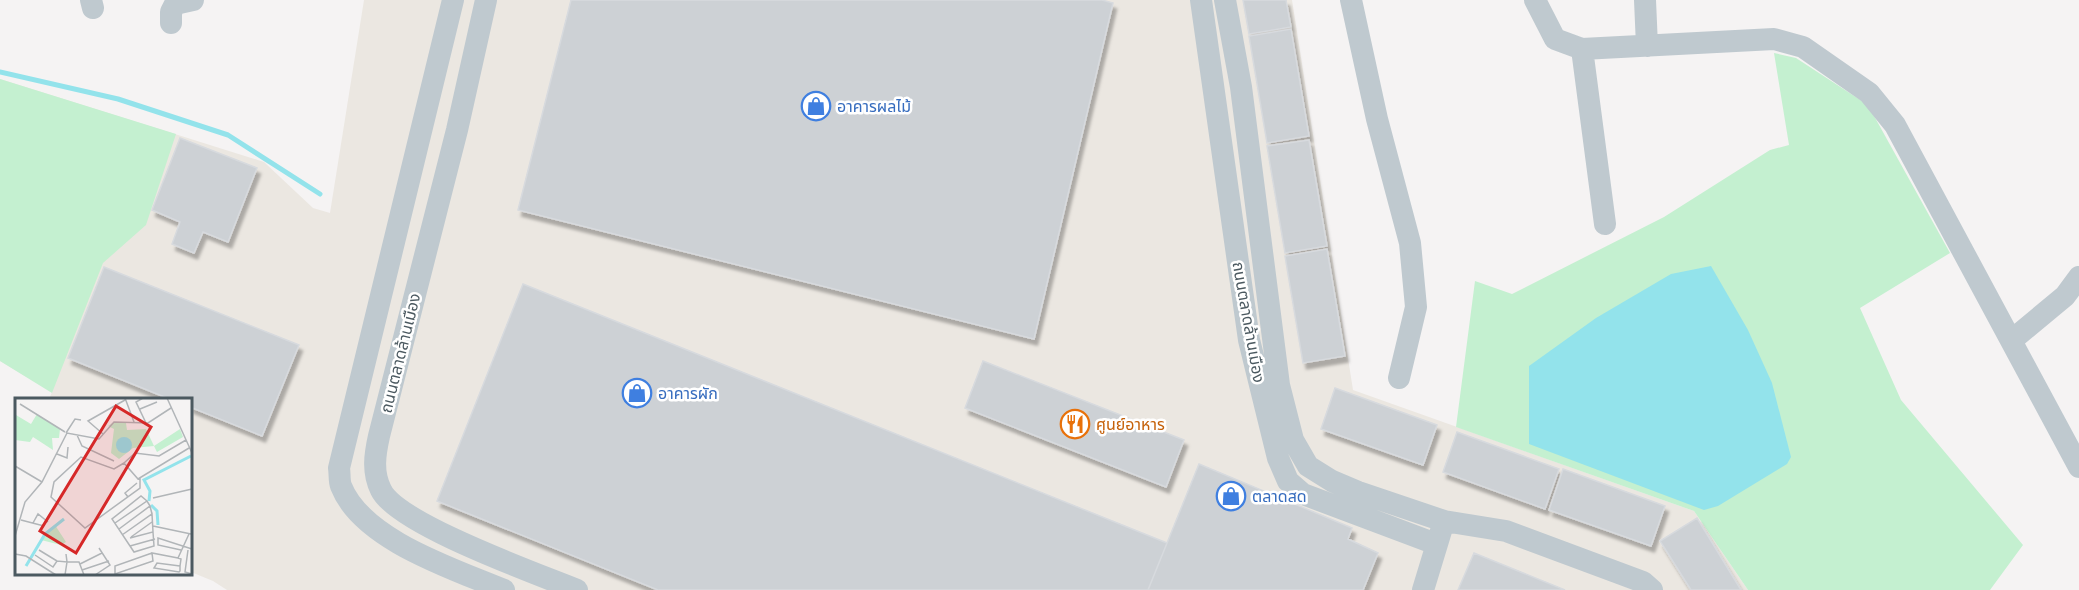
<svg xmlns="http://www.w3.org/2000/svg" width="2079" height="590" font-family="'Open Sans','Noto Sans Thai',sans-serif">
<defs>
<filter id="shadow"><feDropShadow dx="3.5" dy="6" stdDeviation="1.5" flood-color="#0004"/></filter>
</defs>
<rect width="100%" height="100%" fill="#f5f3f3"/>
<path fill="#ebe7e1" d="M364,0H1292L1353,390L1694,511L1748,590H227L213,581L191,572L190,400L49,399L52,392L0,361V79L264,162L313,208L330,213Z"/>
<path fill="#c4f0d0" d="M1774,53L1796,58L1868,105L1950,253L1860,308L1901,400L2023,545L1990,590H1748L1694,511L1456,427L1475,281L1512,294L1664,217L1770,150L1789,145Z
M0,79L176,134L146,225L103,263L52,393L0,361Z"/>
<path fill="#93e3eb" d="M1711,266L1748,330L1772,383L1791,457L1787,464L1718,506L1704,510L1529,444V366L1596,318L1671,274Z"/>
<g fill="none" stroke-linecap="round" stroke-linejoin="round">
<path stroke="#93e3eb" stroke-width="5" d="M0,72L118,99L228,135L320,194"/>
</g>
<path fill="#cdd1d5" stroke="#d7dade" stroke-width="1.5" filter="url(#shadow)" d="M571,0H1102L1113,3L1034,339L518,210Z
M1243,0H1286L1291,27L1249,34Z
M1291,29L1309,136L1267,143L1249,36Z
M180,138L257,168L228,242L203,232L194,253L172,244L180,222L152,210Z
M1309,140L1327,246L1285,253L1267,146Z
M1327,249L1345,356L1303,363L1285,256Z
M104,267L299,345L262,436L190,407V400H172L68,358Z
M523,284L1167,543L1148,590H658L437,501Z
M983,361L1184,440L1166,487L965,408Z
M1335,388L1437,425L1423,465L1321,429Z
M1457,432L1559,469L1545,509L1443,472Z
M1199,464L1352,528L1348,539L1378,553L1363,590H1148Z
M1563,469L1665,506L1651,546L1549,510Z
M1697,518L1741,590H1691L1660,541Z
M1474,553L1565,590H1458Z"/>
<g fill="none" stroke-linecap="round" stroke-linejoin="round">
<path stroke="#bfc9cf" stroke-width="22" d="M91,0L93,8
M453,0L339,468C340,474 339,481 341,486C362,540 454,569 504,590
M486,0L457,130L379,436C375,454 372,472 381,490C397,524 538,574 577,590
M1201,0L1249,340L1278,458L1288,481L1303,494L1436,544
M1225,0L1241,87L1279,385L1293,440L1308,466L1332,481L1358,492L1444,521
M1351,0L1377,119L1410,243L1416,307L1399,378
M1535,0L1555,39L1582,49L1774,39L1803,47L1869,93L1895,125L2079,467
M1645,0L1647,46
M171,23V12L175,4L193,0
M1582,49L1605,224
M2012,340L2065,296L2079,277
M1423,590L1444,521L1506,531L1643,582L1652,590"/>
</g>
<defs>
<g id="shop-ring" transform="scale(1.5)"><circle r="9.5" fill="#fff" stroke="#3f7fe0" stroke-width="1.5"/><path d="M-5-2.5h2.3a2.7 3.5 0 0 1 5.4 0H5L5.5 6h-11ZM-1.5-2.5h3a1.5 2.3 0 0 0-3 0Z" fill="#3f7fe0"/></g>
<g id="restaurant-ring" transform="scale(1.5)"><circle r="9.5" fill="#fff" stroke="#e8710a" stroke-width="1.5"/><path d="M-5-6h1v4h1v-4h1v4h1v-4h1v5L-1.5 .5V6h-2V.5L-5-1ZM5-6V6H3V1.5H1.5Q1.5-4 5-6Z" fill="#e8710a"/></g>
</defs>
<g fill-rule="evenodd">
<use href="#shop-ring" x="816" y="106"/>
<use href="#shop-ring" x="637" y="393"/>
<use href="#restaurant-ring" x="1075" y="424"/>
<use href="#shop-ring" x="1231" y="496"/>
</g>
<g text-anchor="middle" stroke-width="5" stroke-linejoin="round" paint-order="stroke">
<g font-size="16" fill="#366cbe" stroke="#fff" text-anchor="start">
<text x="837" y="112">อาคารผลไม้</text>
<text x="658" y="399">อาคารผัก</text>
<text x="1252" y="502">ตลาดสด</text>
</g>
<g font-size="16" fill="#4b5960" stroke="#fff">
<text transform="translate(1249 322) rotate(80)" y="6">ถนนตลาดล้านเมือง</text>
<text transform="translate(400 353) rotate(-76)" y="6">ถนนตลาดล้านเมือง</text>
</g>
<g font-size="16" fill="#c56008" stroke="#fff" text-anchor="start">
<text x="1096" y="430">ศูนย์อาหาร</text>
</g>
</g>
<g transform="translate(15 398)">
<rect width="177" height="177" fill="#f5f3f3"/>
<path d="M22,16L45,31L44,40H37L38,52L18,39L15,44L0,42L1,17L16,26ZM99,24L111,25L112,32L131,31L139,48L165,31L168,39L142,54L139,48L118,50L104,61L96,55L99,31L93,28ZM40,127L51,144L46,147L26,142Z" fill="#c4f0d0"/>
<path d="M101 47a8 8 0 1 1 16 0a8 8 0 1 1-16 0Z" fill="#93e3eb"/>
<path fill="none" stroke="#93e3eb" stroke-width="3" d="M134,103L135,93L129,82L176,58M136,107L142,113L143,127M11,168L30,136L49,121"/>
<path fill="none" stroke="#b1b5b8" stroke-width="1.5" d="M110,0L119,24M128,0L121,4L131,25M152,0L177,55M5,6L50,34M125,11L142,4M51,35L60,21L66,22M88,36L73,23L110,2M62,37L67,48L99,63M171,42L144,58L120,55L109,65L123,81L174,50M42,56L52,60L53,49M109,65L99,71L66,59L39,84L36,99L70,130L125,90V79M0,68L27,84M113,99L110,95L122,85M138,100L177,91M132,103L126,98L97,121L119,154L139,148L138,134M6,122L29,128M18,125L23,116L33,124M100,125L132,103L135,108M138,128L176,136M104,131L135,108L137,116M107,137L137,116L138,134L115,140M0,138L10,104L27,84L52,35L84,41L99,24L133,25L156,10M116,139L137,124M115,148L140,141M24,152L42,163M166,152L143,147V140L177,151M173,152L170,174L177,176M137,155L100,168V176L138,163L137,155L163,160M0,156L11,158L41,177M20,157L38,169L42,163L52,164L51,156M65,166L87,155M165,168L142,165L139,170L164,174L165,173V168L166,161L163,160L174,136M67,172L94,163M50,177L52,164H64L69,177M80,177L95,167L84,150"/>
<path fill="#d62828" fill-opacity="0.15" stroke="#d62828" stroke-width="3" d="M101,8L136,29L61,155L25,133Z"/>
<rect width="177" height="177" fill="none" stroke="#4b5960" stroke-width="3"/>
</g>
</svg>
